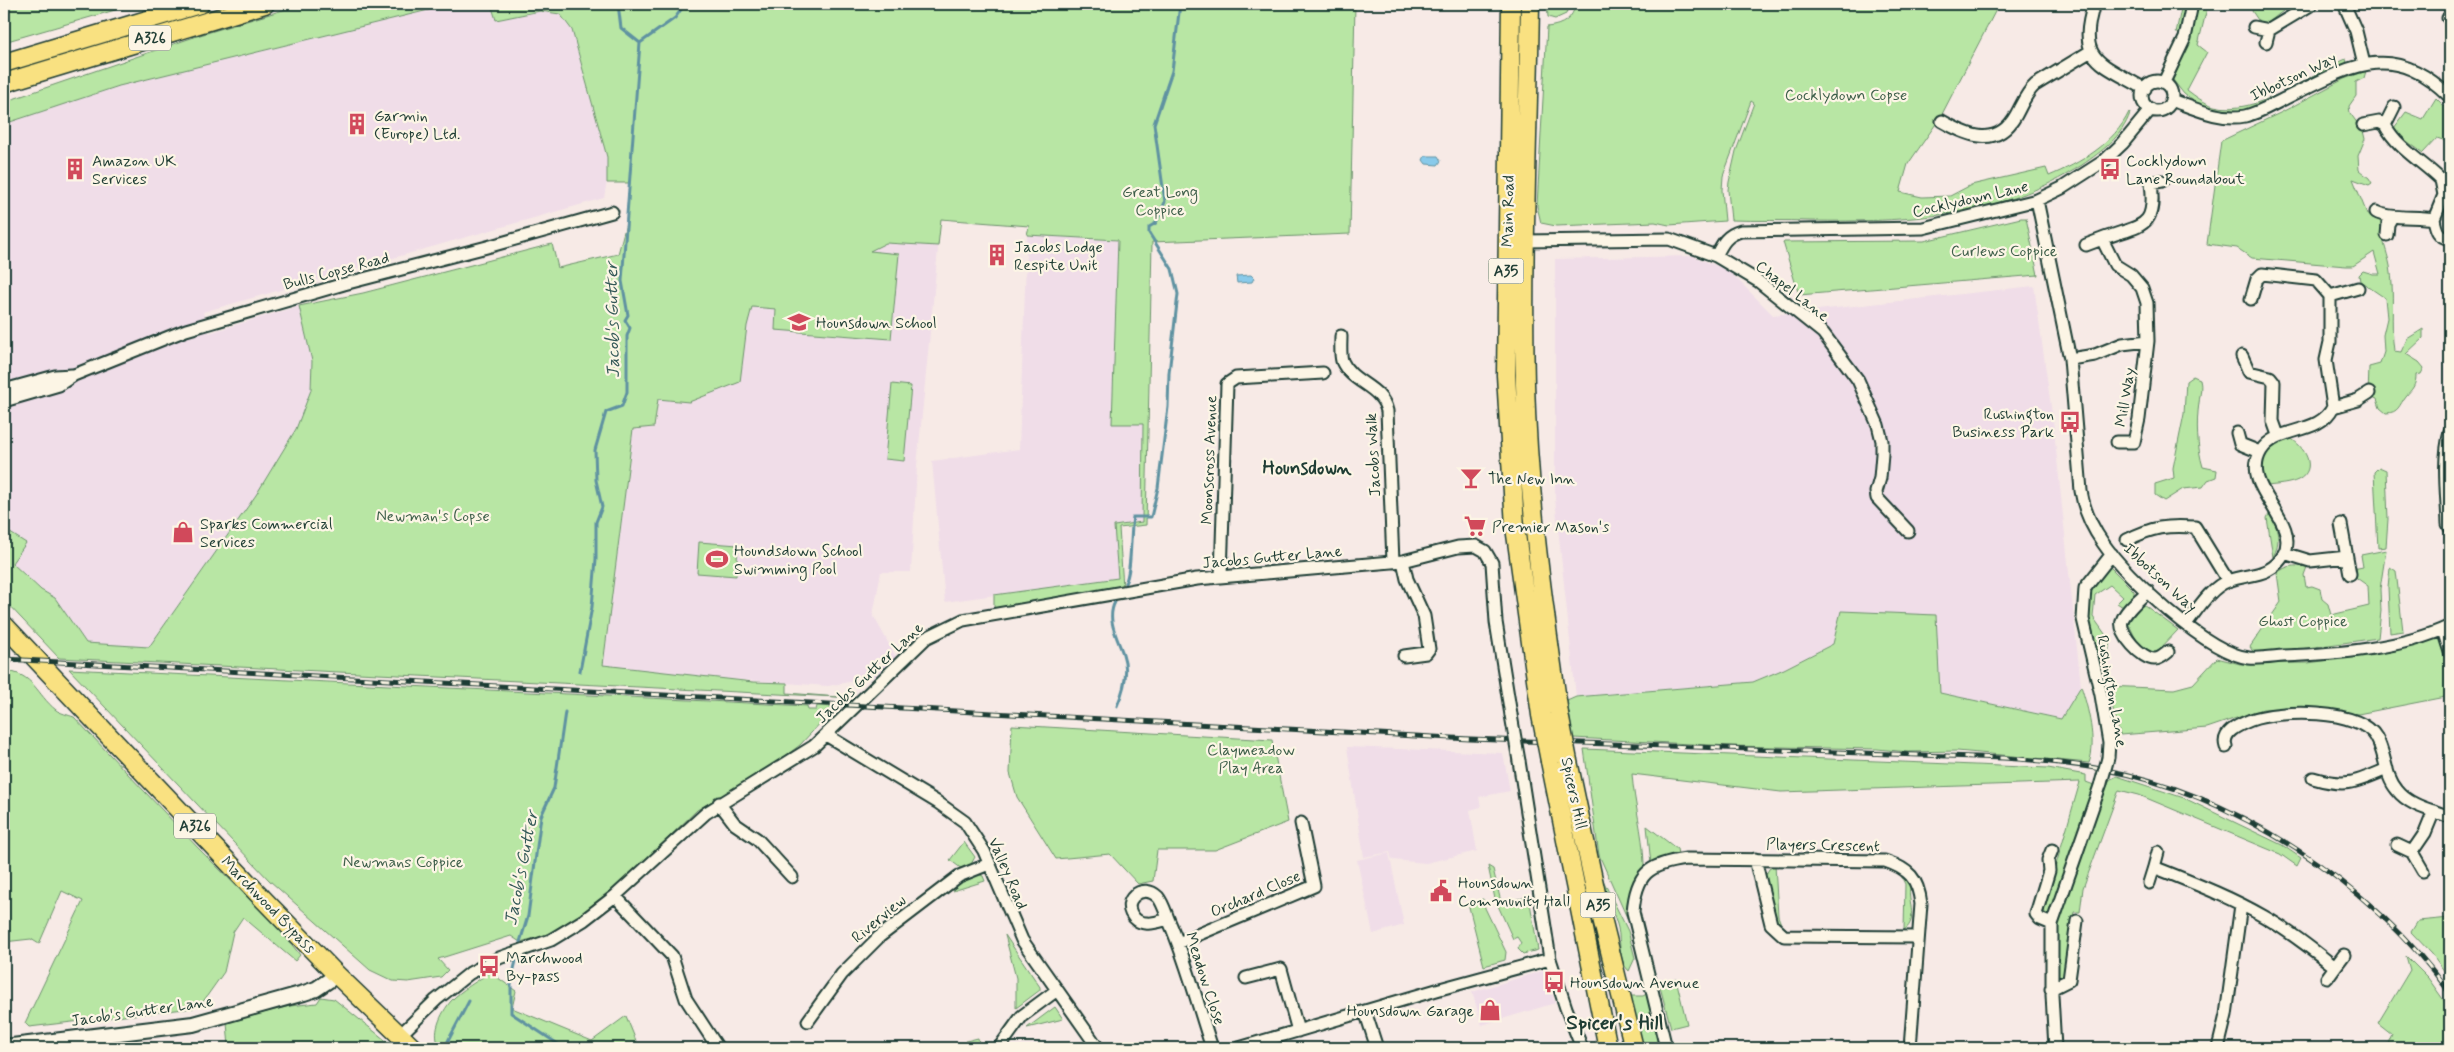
<svg xmlns="http://www.w3.org/2000/svg" width="2454" height="1052" font-family="Mynerve,sans-serif">
<rect width="100%" height="100%" fill="#f7eae6"/>
<filter id="ink" filterUnits="userSpaceOnUse"><feTurbulence type="fractalNoise" baseFrequency=".02" numOctaves="2"/><feDisplacementMap in="SourceGraphic" scale="10" xChannelSelector="R" yChannelSelector="G"/><feConvolveMatrix kernelMatrix="1 2 1 2 8 2 1 2 1" color-interpolation-filters="sRGB"/></filter>
<g filter="url(#ink)">
<path fill="#f0dde8" d="M453,4H491L496,20L540,11L560,14L572,30L607,157L608,175L604,198L203,312L209,333L299,306L312,361L311,390L296,429L256,495L149,647L86,643L55,598L41,590L12,563L25,543L4,529V124L119,86Z
M703,17L1117,234L941,219L917,466L911,572H881L873,615L896,657L874,677L828,686L603,670L633,429L655,427Z
M1027,235L1118,240L1112,424H1143L1142,522L1114,526L1118,578L945,602L932,461L1019,449Z
M1693,256L1729,271L1773,315L2034,286L2053,421L2081,686L2062,719L1940,693L1842,611L1833,644L1784,669L1753,682L1576,697L1555,499V259Z
M1347,747L1503,753L1510,791L1479,797L1481,807L1470,810L1477,851L1426,863L1392,860L1390,852L1364,857Z
M1389,853L1404,925L1373,934L1357,860Z
M1545,970L1555,1003L1482,1025L1472,992Z"/>
<path fill="#b8e6a4" stroke="#6c926c" d="M4,4H136L4,42Z
M303,4H453L119,86L4,124V102L200,35Z
M491,4H1355L1350,234L1152,242L1146,525L1119,528L1123,587L994,609V595L1118,578L1114,526L1142,522L1143,424H1112L1118,240L1027,235L1029,226L941,219L938,246L886,243L870,251L899,254L891,339L775,330L776,309L752,307L747,326L740,382L689,402L658,399L654,427L633,429L603,665L753,682L787,683V693L838,697L59,658L4,600V529L26,543L12,563L41,590L55,598L86,643L149,647L256,495L296,429L311,390L312,361L299,306L363,293L552,244L558,268L618,254L627,220L629,183H607V157L572,30L560,14L540,11L496,20Z
M1547,4H1569L1566,14L1555,19L1548,17Z
M1576,4H1999L1940,118L1908,164L1900,192L1922,197L1950,196L1971,185L2046,168L2049,176C2080,163 2114,144 2129,112L2130,113C2122,137 2102,151 2082,165C2000,218 1905,222 1811,221C1784,220 1757,221 1731,220L1728,190L1729,182L1736,151L1754,103L1751,101L1723,176L1722,190L1725,221L1669,225L1655,222L1556,226L1541,223L1537,206L1547,27C1564,25 1572,19 1576,4Z
M2182,4H2186L2179,33H2176Z
M2199,4H2208L2198,45L2207,52L2187,90C2195,96 2204,103 2214,106C2256,117 2308,75 2346,59L2347,63L2244,111L2212,109L2196,103L2184,94L2173,80L2190,39Z
M2254,4H2280L2283,11L2265,25L2260,23L2252,11Z
M2366,71L2364,78L2356,82V96L2349,106L2350,113L2363,131L2365,139L2358,156L2359,170L2369,178L2372,183L2369,185L2353,179L2367,214H2375L2381,220C2380,237 2387,250 2390,266C2395,294 2390,323 2394,351L2401,352L2407,339L2423,329V338L2406,354L2419,362L2424,368L2421,374L2416,375C2416,386 2412,389 2406,396C2399,405 2399,413 2386,413L2380,408L2377,399L2368,395L2369,367L2380,364L2384,352L2383,335L2387,318L2385,298L2360,281L2359,275L2363,271L2373,274H2380L2374,252L2353,266H2346L2252,258L2237,248L2207,244L2221,141L2282,112L2344,79Z
M2436,98L2450,112V140L2446,141L2437,138L2423,153L2404,139L2394,128L2406,112L2423,119Z
M2021,218H2026L2038,275L1799,295L1783,242L1924,241Z
M2193,376L2200,379C2202,388 2200,394 2199,403C2196,424 2197,447 2203,467L2217,470L2216,477L2208,480L2203,487L2183,489L2164,501L2155,495V484L2174,478L2173,468L2184,414L2186,381Z
M892,384L911,386L904,461L885,459Z
M2290,438C2304,446 2319,469 2298,480C2290,484 2276,485 2266,486C2255,466 2265,441 2290,438Z
M2379,467L2386,470L2388,519L2386,547L2378,548L2374,472Z
M2269,514C2279,527 2281,542 2273,557L2267,518Z
M699,542L738,545L736,576L697,573Z
M2386,550L2380,589L2381,611L2378,638L2272,653H2254L2250,647L2281,602L2277,573C2287,565 2295,565 2307,567L2304,575L2306,587L2312,586L2320,589L2322,599L2328,604L2331,615L2369,606L2368,586L2354,576L2353,569L2363,567L2361,555Z
M2110,567L2134,591V595L2123,607L2117,603L2123,597L2110,585L2095,595L2093,617L2110,641L2107,662L2101,665L2097,660C2088,619 2076,600 2110,567Z
M2390,567L2396,571L2403,631L2390,633L2388,587Z
M2143,604L2178,630L2157,652C2139,655 2135,635 2128,623Z
M1841,611L1936,615L1940,693L2061,719L2081,686C2088,708 2097,741 2089,763L1957,751L1909,752L1877,749L1730,746L1573,738L1567,701L1576,697L1753,682L1784,669L1833,644Z
M2450,635V696L2358,714L2295,707L2263,709L2207,728L2120,735L2107,686L2174,689L2193,684L2217,658L2240,664L2308,663L2395,651Z
M69,669L807,706L808,710H816L817,706L835,707L800,745L768,769L697,810L608,896L559,928L543,936L520,942L511,936L438,959L448,970L441,977L408,982L393,981L370,970L270,881Z
M4,671C34,673 36,694 56,710C60,713 68,715 74,717L199,849L278,927L300,955L295,961L243,917L233,932L224,972L202,1003L193,1008L29,1027L25,1023L83,901L62,891L39,944L31,939L4,942Z
M1012,725L1272,740L1288,822L1215,850H1157L1153,881L1138,884L1110,854L1056,859L1017,797L1010,773Z
M1584,749L2048,768L2086,775V782L2094,785L2093,795L2051,915L2045,914L2044,906L2080,782L1781,792L1632,774C1634,803 1643,833 1644,863C1644,882 1623,892 1629,922L1599,855Z
M2117,776L2184,798L2282,845L2301,858L2297,866L2280,854L2139,795L2119,790L2083,888L2080,912H2074L2064,977L2058,981L2054,979L2058,926L2109,780Z
M1647,826L1677,849L1678,854L1664,857L1651,864Z
M964,842L975,857L970,866L962,869L950,860Z
M1775,865L1778,916L1781,924L1790,932C1768,924 1769,897 1765,876L1769,869Z
M1488,866L1493,869L1501,902L1529,897L1538,950L1523,954L1518,949L1521,943L1517,937L1513,939L1495,899Z
M978,874L983,876L985,881L953,891L952,888L954,885Z
M1900,874L1911,885C1905,897 1920,920 1904,930L1905,884Z
M1601,876L1628,931L1635,958L1629,971C1618,961 1621,943 1618,928C1614,910 1603,894 1601,876Z
M1483,899L1485,908L1506,952L1505,960L1484,966L1468,903Z
M2450,918V979L2432,954L2411,932L2418,921Z
M1005,935L1040,987V990L1016,1008V978Z
M2406,956L2428,978L2450,1009V1048H2386L2392,1034L2378,1023L2410,970Z
M490,972L516,991L512,1008L592,1041L626,1016L639,1048H441C430,1035 441,1013 451,1001C461,990 478,981 490,972Z
M1676,979L1687,1024L1671,1028L1659,983Z
M1648,993L1662,1048H1642L1627,996H1643Z
M321,997L334,999L395,1048H229L227,1022L290,1006L317,1003Z
M1055,1007L1063,1019L1027,1028Z
M978,1038L980,1048H968L966,1041Z
M122,1042L123,1048H72Z"/>
<path fill="#89caea" stroke="#5f92a1" d="M1425,156H1438L1441,161L1438,165L1426,164L1423,160Z
M1251,275L1254,278L1252,282L1237,283L1236,276Z"/>
<g fill="none" stroke-linecap="round" stroke-linejoin="round">
<path stroke="#5f92a1" stroke-width="3" d="M618,4L621,28L640,43
M1125,583C1132,571 1130,534 1133,517H1151L1158,488L1168,407L1169,373L1178,294L1172,269L1149,233V227L1156,223L1165,202L1154,124L1172,71L1180,4
M1115,602C1106,619 1117,637 1123,654C1129,671 1124,690 1117,706
M580,671L592,607L596,559V522L602,507L596,480L595,450L606,412L622,406L627,392V336L630,328L625,320L628,315L622,281L640,43L675,18L685,4
M520,942L528,916L541,816L554,788L565,712
M2450,950V955
M516,961L511,981V1013L564,1048
M448,1041L469,1001"/>
<g stroke="#1f3d34" stroke-width="15">
<path id="minor" d="M2094,4C2076,61 2101,63 2145,89
M2344,4L2356,31L2364,64
M2448,18L2450,17
M2254,27L2269,30L2266,42
M2269,30L2312,4
M2142 96a15 15 0 1 1 30 0a15 15 0 1 1-30 0Z
M2164,82L2185,38L2192,4
M2171,100C2194,108 2220,121 2245,116C2259,113 2272,105 2284,99C2346,69 2391,37 2450,97
M1942,121C1968,136 1997,149 2016,115C2022,104 2026,93 2035,85L2091,51
M2363,125L2379,122L2385,125
M2037,200L2070,359L2081,491C2084,511 2091,526 2103,543C2126,577 2207,653 2249,658C2260,659 2272,657 2283,656C2336,654 2402,649 2450,626
M2376,212C2387,219 2417,216 2434,219L2444,195L2441,180C2423,162 2397,148 2385,125L2394,107
M2434,219C2436,230 2438,237 2450,239
M2387,235L2388,224L2392,217
M1524,241L1669,239L1716,256L1758,281L1823,333L1858,380L1878,425L1882,441V454L1880,478L1876,492L1877,498L1908,531
M2086,245L2102,239
M1716,256C1722,244 1726,235 1741,231L1923,228L2037,200L2062,188L2104,161L2123,143L2151,109
M2330,296L2358,288
M1341,336C1341,344 1340,353 1342,361C1352,384 1381,385 1387,411L1393,562
M2148,341L2147,303L2142,288L2131,275L2115,265L2102,239C2141,224 2157,230 2151,183L2162,181
M2242,356L2249,372L2270,377L2274,382L2273,421L2278,435
M2070,359L2095,355L2122,344L2148,341L2139,419L2134,442H2117
M4,390L55,376L72,375
M4,401L59,385L74,375L186,330L344,284L487,247L612,212
M2333,407L2358,400L2369,393
M2450,432C2442,461 2447,494 2448,524L2450,528
M2237,433L2240,444L2260,452
M2341,524L2350,574
M2127,540C2152,527 2167,525 2195,527L2228,581
M2284,553L2310,561L2347,557
M1403,561L1407,579L1424,616L1429,649L1426,653L1404,656
M1221,576L1227,384L1236,378L1323,373
M2148,591C2140,599 2125,610 2122,621C2118,633 2142,660 2155,659C2160,659 2164,655 2168,652
M2186,624C2197,610 2211,587 2228,581C2249,573 2271,578 2284,554C2301,519 2239,488 2261,451C2277,425 2319,436 2333,407L2326,360L2330,342V296L2316,280L2262,274L2257,279L2251,299
M2443,630L2450,652
M826,735L937,802L965,822L984,851L1022,940L1098,1048
M2226,747C2221,732 2239,725 2251,720C2278,710 2360,708 2376,737C2386,753 2384,775 2397,790C2409,806 2432,810 2450,817
M2108,758L2109,743L2101,695L2083,619L2085,588L2112,554
M1519,761L1550,959L1566,1008L1582,1048
M2313,778C2347,788 2356,782 2387,769
M719,803L735,824L757,839L792,877
M2397,845L2412,852
M2052,850L2048,860L2049,871L2036,914L2040,919L2052,924
M2158,852L2154,867C2191,882 2228,896 2263,916C2288,930 2312,949 2335,967L2327,978
M1755,859L1771,924L1784,936L1918,937
M2423,871L2412,852L2425,833L2434,811
M2149,883L2154,867
M615,896L672,956L686,999L718,1048
M1168,919C1161,921 1153,924 1146,923C1133,923 1123,906 1134,896C1141,889 1151,890 1158,897C1163,903 1166,914 1169,921C1187,962 1198,1006 1212,1048
M1178,943L1314,886L1301,823
M2335,967L2344,955
M1246,978L1281,969L1298,1031
M2051,989L2069,980L2077,921
M1365,1011L1377,1048
M808,1021L842,974L879,937L959,876L989,864
M399,1036L436,1000L470,973L499,958L551,940L584,920L615,896L706,813L814,746L926,638L963,620L1197,579L1403,561L1458,547L1476,546L1485,551L1492,563L1496,622L1511,715
M999,1048L1022,1016L1057,990
M1239,1048L1440,989L1550,959
M1666,1048L1633,912C1636,874 1648,864 1686,859L1885,861C1909,869 1918,878 1921,904L1910,1048
M2055,1048L2052,995V924L2101,783
M2218,1048L2226,1015L2241,905"/>
</g>
<g stroke="#1f3d34" stroke-width="18">
<path id="tertiary" d="M4,1047L193,1024L304,993L316,989L337,975"/>
</g>
<g stroke="#1f3d34" stroke-width="21">
<path id="primary" d="M1511,4L1506,375L1515,527L1541,715
M1530,4C1528,131 1522,257 1525,384C1528,495 1543,605 1559,714
M4,63L200,4
M4,83L265,4
M4,625L264,900L337,975L413,1048
M1550,761L1608,1048
M1568,761L1597,898L1634,1048"/>
</g>
<use href="#minor" stroke="#fcf5e5" stroke-width="11"/>
<use href="#tertiary" stroke="#fcf5e5" stroke-width="14"/>
<use href="#primary" stroke="#f9e181" stroke-width="18"/>
<g stroke="#1f3d34" stroke-width="5">
<path id="rail" d="M4,659L1470,739L2003,758C2036,760 2068,763 2101,769C2234,793 2371,883 2450,993"/>
</g>
<use href="#rail" stroke="#fcf5e5" stroke-width="3" stroke-dasharray="9" stroke-linecap="butt"/>
<g stroke="#1f3d34" stroke-width="15" stroke-linecap="butt">
<path id="minor-bridge" d="M1511,715L1519,761
M2101,783L2108,758"/>
</g>
<g stroke="#1f3d34" stroke-width="21" stroke-linecap="butt">
<path id="primary-bridge" d="M1559,714L1568,761
M1541,715L1550,761"/>
</g>
<use href="#minor-bridge" stroke="#fcf5e5" stroke-width="11"/>
<use href="#primary-bridge" stroke="#f9e181" stroke-width="18"/>
</g>
</g>
<defs>
<g id="building-bare" transform="scale(1.725)"><path d="M-4-6H4V6H1V3H-1V6H-4ZM-2.5-4.3h1.7v1.8h-1.7ZM.8-4.3h1.7v1.8H.8ZM-2.5-1h1.7V.8h-1.7ZM.8-1h1.7V.8H.8Z" fill="#d1495b" stroke="#fcf5e5" stroke-width="2.5" paint-order="stroke"/></g>
<g id="bus-bare" transform="scale(1.725)"><path d="M-5-6H5V4H4V6H2V4H-2V6H-4V4H-5ZM-3.5-4V0h7V-4ZM-3.5 1.2v1.5H-2V1.2ZM2 1.2v1.5H3.5V1.2Z" fill="#d1495b" stroke="#fcf5e5" stroke-width="2.5" paint-order="stroke"/></g>
<g id="school-bare" transform="scale(1.725)"><path d="M0-5L7-2L0 1L-7-2ZM-4 1L0 2.5L4 1V4Q0 6-4 4Z" fill="#d1495b" stroke="#fcf5e5" stroke-width="2.5" paint-order="stroke"/></g>
<g id="bar-bare" transform="scale(1.725)"><path d="M-6-5H6L.8 .8V4.5H3.5V6h-7V4.5H-.8V.8Z" fill="#d1495b" stroke="#fcf5e5" stroke-width="2.5" paint-order="stroke"/></g>
<g id="supermarket-bare" transform="scale(1.725)"><path d="M-6-5.5h2.5l.6 2H6L4.5 2H-2.5L-4.4-4H-6ZM-1.5 3.2a1.3 1.3 0 1 0 .1 0ZM3 3.2a1.3 1.3 0 1 0 .1 0Z" fill="#d1495b" stroke="#fcf5e5" stroke-width="2.5" paint-order="stroke"/></g>
<g id="shop-bare" transform="scale(1.725)"><path d="M-5-2.5h2.3a2.7 3.5 0 0 1 5.4 0H5L5.5 6h-11ZM-1.5-2.5h3a1.5 2.3 0 0 0-3 0Z" fill="#d1495b" stroke="#fcf5e5" stroke-width="2.5" paint-order="stroke"/></g>
<g id="stadium-bare" transform="scale(1.725)"><path d="M0-5a6.5 5 0 1 0 0 10a6.5 5 0 1 0 0-10ZM-3.5-1.8h7v3.6h-7Z" fill="#d1495b" stroke="#fcf5e5" stroke-width="2.5" paint-order="stroke"/></g>
<g id="civic-bare" transform="scale(1.725)"><path d="M-.6-6.5H3V-4.5H.6V-3L4-1V1h2V6H-6V1h2V-1L-.6-3ZM-1.2 2.5V6h2.4V2.5Z" fill="#d1495b" stroke="#fcf5e5" stroke-width="2.5" paint-order="stroke"/></g>
</defs>
<g fill-rule="evenodd">
<use href="#building-bare" x="357" y="124"/>
<use href="#building-bare" x="75" y="169"/>
<use href="#bus-bare" x="2110" y="169"/>
<use href="#building-bare" x="997" y="255"/>
<use href="#school-bare" x="799" y="322"/>
<use href="#bus-bare" x="2070" y="422"/>
<use href="#bar-bare" x="1471" y="478"/>
<use href="#supermarket-bare" x="1475" y="526"/>
<use href="#shop-bare" x="183" y="532"/>
<use href="#stadium-bare" x="717" y="559"/>
<use href="#civic-bare" x="1441" y="891"/>
<use href="#bus-bare" x="489" y="966"/>
<use href="#bus-bare" x="1554" y="982"/>
<use href="#shop-bare" x="1490" y="1010"/>
</g>
<g text-anchor="middle" stroke-width="4.5" stroke-linejoin="round" paint-order="stroke">
<g fill="#fcf5e5" stroke="#617469" stroke-width="1">
<rect x="129" y="25.5" width="42" height="25" rx="4"/>
<rect x="1488.5" y="258.5" width="35" height="25" rx="4"/>
<rect x="174" y="813.5" width="42" height="25" rx="4"/>
<rect x="1580.5" y="892.5" width="35" height="25" rx="4"/>
</g>
<g font-size="15" font-weight="bold" fill="#1f3d34">
<text x="150" y="43">A326</text>
<text x="1506" y="276">A35</text>
<text x="195" y="831">A326</text>
<text x="1598" y="910">A35</text>
</g>
<g font-size="16" fill="#1f3d34" stroke="#fcf5e5">
<text transform="translate(2293 76) rotate(-25)" y="6">Ibbotson Way</text>
<text transform="translate(1970 198) rotate(-13)" y="6">Cocklydown Lane</text>
<text transform="translate(1507 211) rotate(-89)" y="6">Main Road</text>
<text transform="translate(336 270) rotate(-15)" y="6">Bulls Copse Road</text>
<text transform="translate(1793 290) rotate(38)" y="6">Chapel Lane</text>
<text transform="translate(2124 397) rotate(-81)" y="6">Mill Way</text>
<text transform="translate(1372 455) rotate(-93)" y="6">Jacobs Walk</text>
<text transform="translate(1208 460) rotate(-88)" y="6">Moonscross Avenue</text>
<text transform="translate(1272 556) rotate(-5)" y="6">Jacobs Gutter Lane</text>
<text transform="translate(2161 577) rotate(43)" y="6">Ibbotson Way</text>
<text transform="translate(869 672) rotate(-43)" y="6">Jacobs Gutter Lane</text>
<text transform="translate(2113 691) rotate(80)" y="6">Rushington Lane</text>
<text transform="translate(1575 793) rotate(78)" y="6">Spicers Hill</text>
<text transform="translate(1823 844) rotate(1)" y="6">Players Crescent</text>
<text transform="translate(1009 873) rotate(67)" y="6">Valley Road</text>
<text transform="translate(1255 893) rotate(-23)" y="6">Orchard Close</text>
<text transform="translate(269 904) rotate(46)" y="6">Marchwood Bypass</text>
<text transform="translate(878 918) rotate(-40)" y="6">Riverview</text>
<text transform="translate(1206 978) rotate(72)" y="6">Meadow Close</text>
<text transform="translate(142 1010) rotate(-8)" y="6">Jacob's Gutter Lane</text>
</g>
<g font-size="16" fill="#3e5f4a" stroke="#fcf5e5">
<text x="1846" y="100">Cocklydown Copse</text>
<text x="1160" y="197">Great Long<tspan x="1160" dy="18">Coppice</tspan></text>
<text x="2004" y="256">Curlews Coppice</text>
<text x="433" y="521">Newman's Copse</text>
<text x="2303" y="626">Ghost Coppice</text>
<text x="1251" y="755">Claymeadow<tspan x="1251" dy="18">Play Area</tspan></text>
<text x="403" y="867">Newmans Coppice</text>
</g>
<g font-size="16" fill="#1f3d34" stroke="#fcf5e5" text-anchor="start">
<text x="374" y="121">Garmin<tspan x="374" dy="18">(Europe) Ltd.</tspan></text>
<text x="92" y="166">Amazon UK<tspan x="92" dy="18">Services</tspan></text>
<text x="2126" y="166">Cocklydown<tspan x="2126" dy="18">Lane Roundabout</tspan></text>
<text x="1014" y="252">Jacobs Lodge<tspan x="1014" dy="18">Respite Unit</tspan></text>
<text x="816" y="328">Hounsdown School</text>
<text x="2054" y="419" text-anchor="end">Rushington<tspan x="2054" dy="18">Business Park</tspan></text>
<text x="1488" y="484">The New Inn</text>
<text x="200" y="529">Sparks Commercial<tspan x="200" dy="18">Services</tspan></text>
<text x="1492" y="532">Premier Mason's</text>
<text x="734" y="556">Houndsdown School<tspan x="734" dy="18">Swimming Pool</tspan></text>
<text x="1458" y="888">Hounsdown<tspan x="1458" dy="18">Community Hall</tspan></text>
<text x="506" y="963">Marchwood<tspan x="506" dy="18">By-pass</tspan></text>
<text x="1570" y="988">Hounsdown Avenue</text>
<text x="1474" y="1016" text-anchor="end">Hounsdown Garage</text>
</g>
<g font-size="18" font-style="italic" fill="#345958" stroke="#fcf5e5">
<text transform="translate(612 320) rotate(-91)" y="6">Jacob's Gutter</text>
<text transform="translate(521 868) rotate(-79)" y="6">Jacob's Gutter</text>
</g>
<g font-size="19" font-weight="bold" fill="#1f3d34" stroke="#fcf5e5">
<text x="1307" y="474">Hounsdown</text>
</g>
<g font-size="21" font-weight="bold" fill="#1f3d34" stroke="#fcf5e5">
<text x="1615" y="1029">Spicer's Hill</text>
</g>
</g>
<rect width="2454" height="1052" fill="none" stroke="#fcf5e5" stroke-width="20"/>
<rect x="10" y="10" width="2434" height="1032" fill="none" stroke="#1f3d34" stroke-width="2" filter="url(#ink)"/>
</svg>
